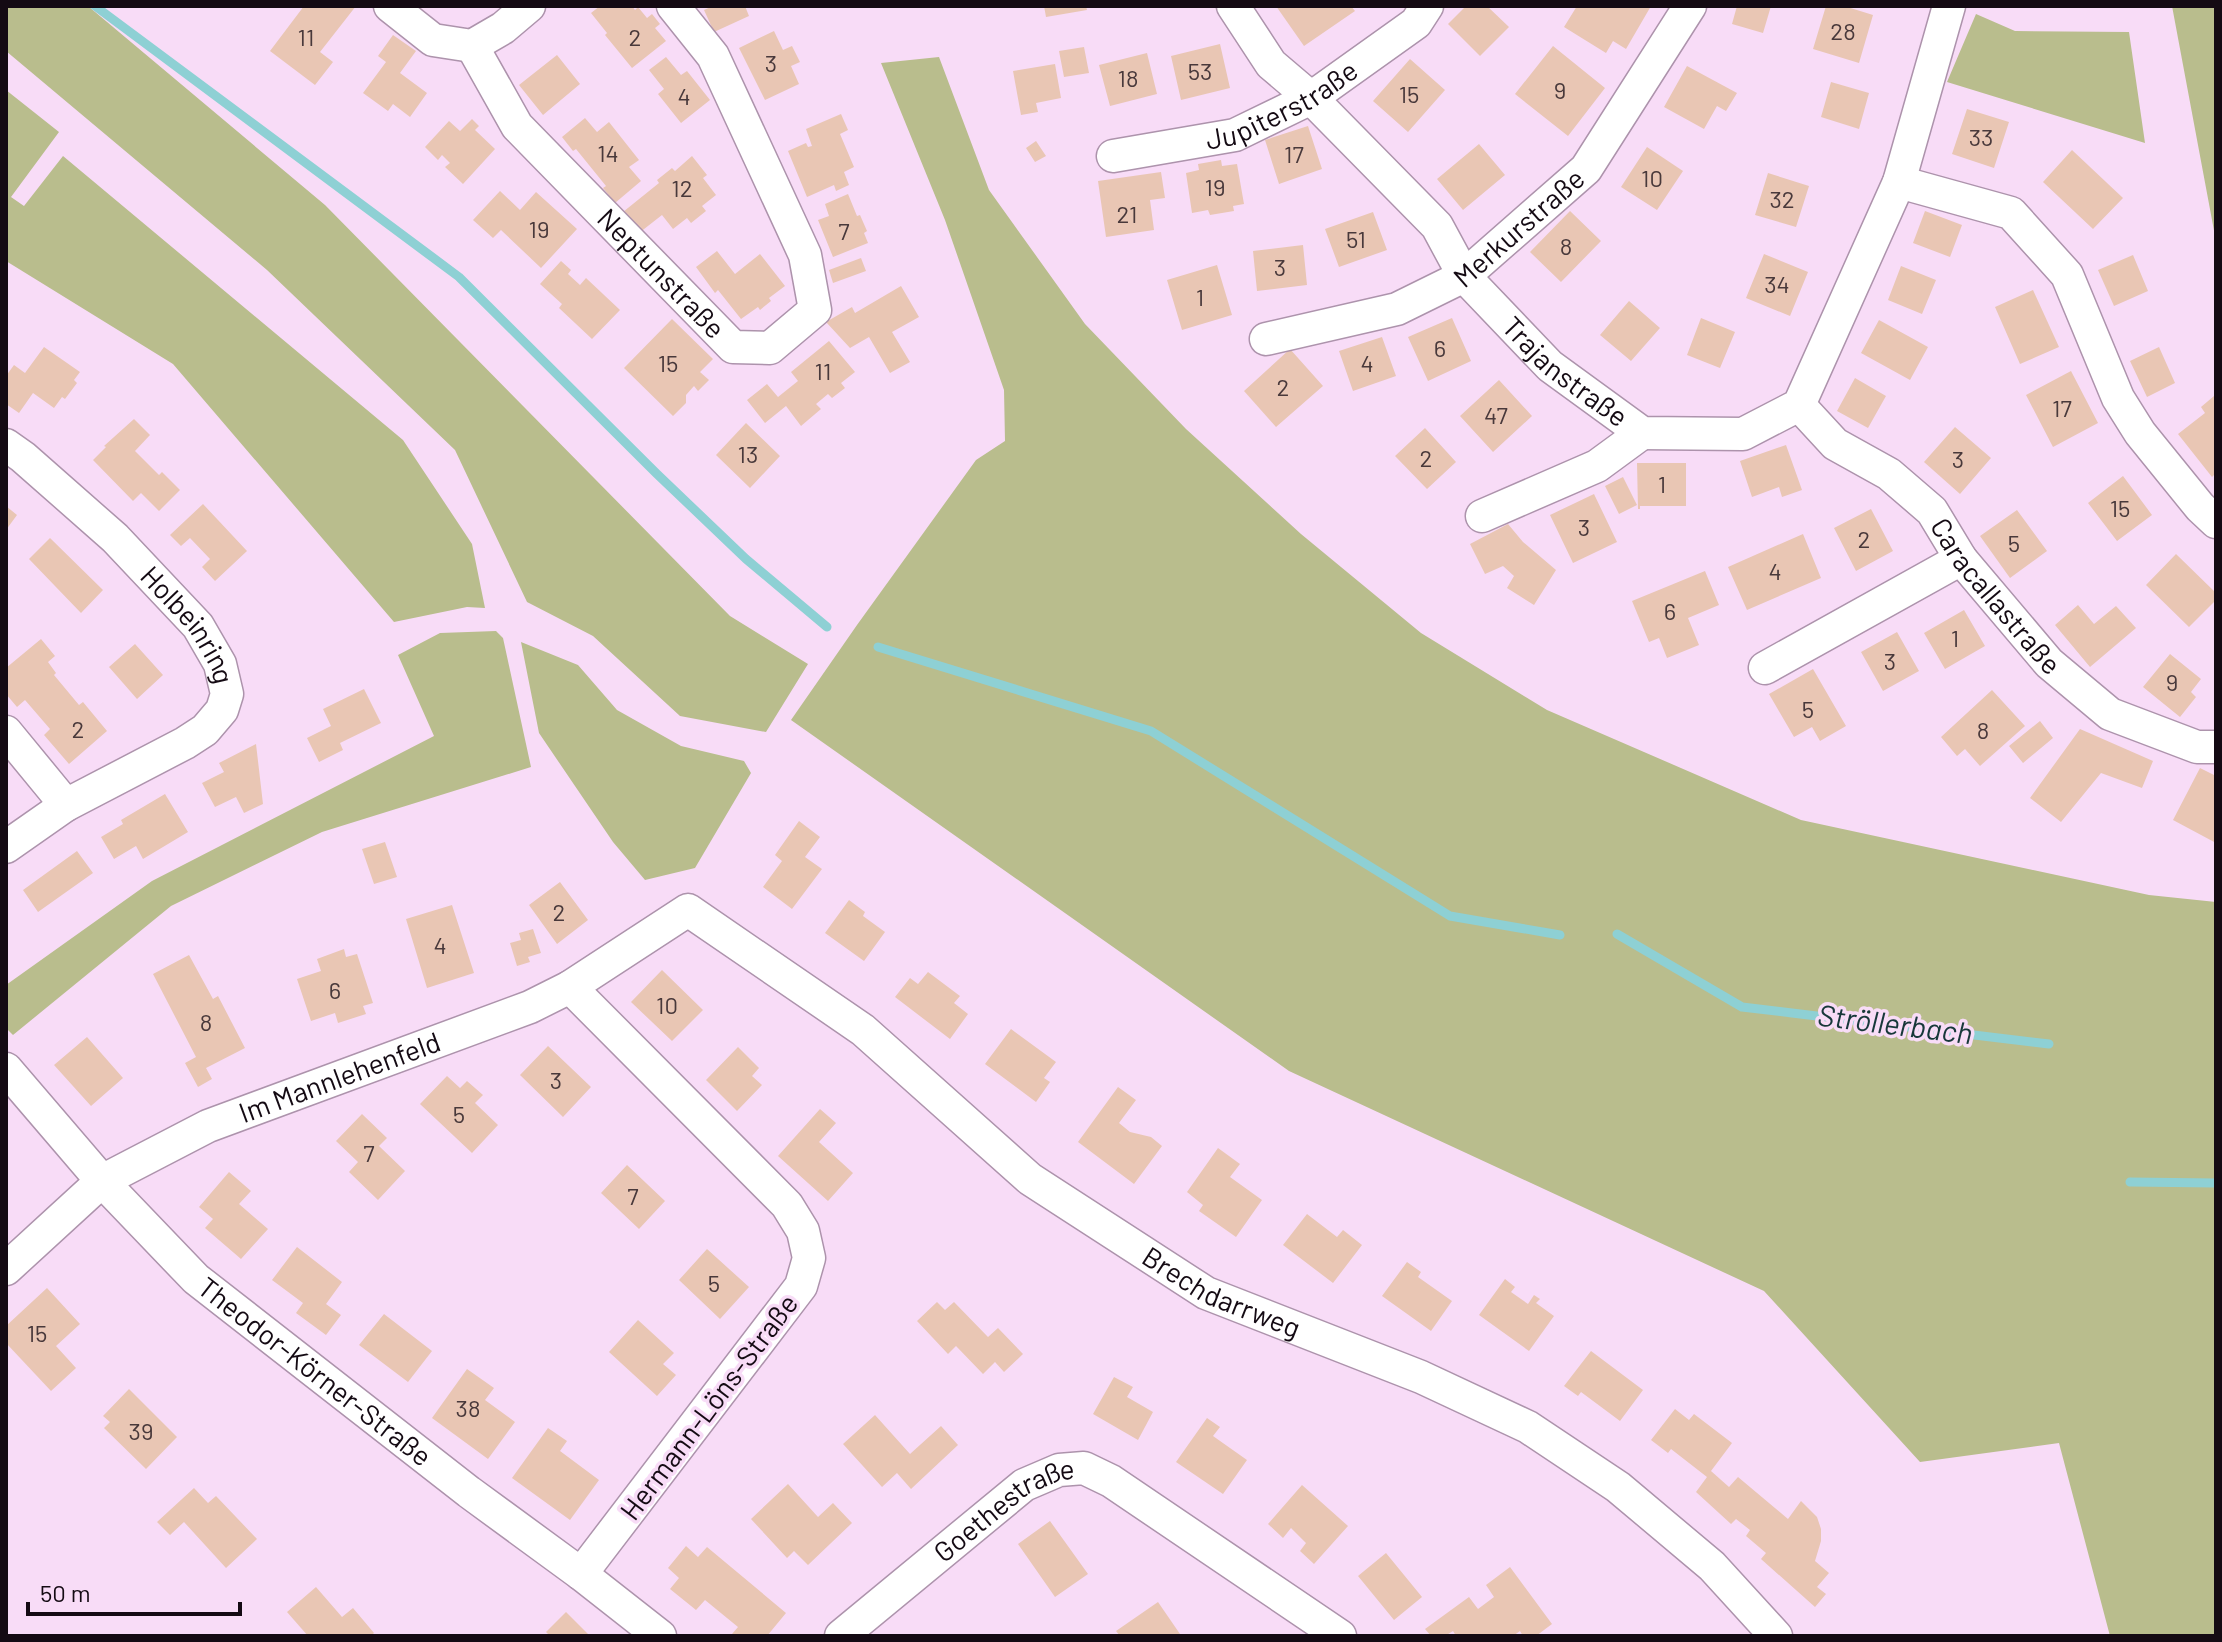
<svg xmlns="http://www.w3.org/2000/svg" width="2222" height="1642" font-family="Barlow,sans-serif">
<rect width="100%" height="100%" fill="#f8dcf7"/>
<path fill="#b9bd8d" d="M6,6H88L325,205L730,616L808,664L766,732L680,716L593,636L527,602L455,450L267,270L6,51Z
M2172,6H2216V238L2215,236Z
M1976,14L2015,31L2129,32L2145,143L1947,82Z
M939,57L989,190L1085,324L1186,429L1301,534L1421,633L1547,710L1801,820L2149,895L2216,902V1636H2110L2059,1443L1920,1462L1764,1291L1289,1071L791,720L857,625L976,460L1005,441L1004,390L945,220L881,63Z
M6,90L59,132L11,197L24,206L63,156L403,440L472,544L485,608L467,607L394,622L173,364L6,261Z
M496,631L503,638L531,767L322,832L171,906L13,1035L6,1028V985L152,881L434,736L398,655L440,633Z
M521,642L578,665L617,710L681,746L744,761L751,773L695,868L645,880L613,842L539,733Z"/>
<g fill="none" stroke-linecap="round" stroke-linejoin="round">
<path stroke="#8ed0d4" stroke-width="9" d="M95,6L459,277L657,474L746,559L827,627
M878,647L1151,731L1450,916L1560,935
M1617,934L1742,1007L2049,1044
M2130,1182L2216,1183"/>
</g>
<path fill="#e9c6b4" d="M304,6H356L320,52L333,62L315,85L270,51Z
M600,6H632L635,10L638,7L647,18L652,14L660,24L655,28L666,41L632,68L605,35L607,33L591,13Z
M713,6H745L749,16L714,32L704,10Z
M1044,6H1086L1087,10L1046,17Z
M1276,6H1351L1355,11L1304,46Z
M1466,6H1487L1509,27L1480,56L1448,24Z
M1577,6H1651L1626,49L1613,41L1606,53L1564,27Z
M1737,6H1771L1763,33L1732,24Z
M1826,6H1844L1873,15L1859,63L1813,49Z
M774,31L783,50L792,46L800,62L791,66L799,84L765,100L739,48Z
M393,35L416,51L400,73L427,93L410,117L393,104L388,111L363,93L386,62L378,56Z
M1220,44L1230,88L1181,100L1171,56Z
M1553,46L1605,88L1568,136L1515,94Z
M1084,47L1089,73L1064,77L1059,51Z
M1147,53L1157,94L1110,106L1099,65Z
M557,55L580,84L543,115L519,85Z
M666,57L681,75L687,71L710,100L681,123L658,94L664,89L649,70Z
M1410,59L1445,90L1408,132L1373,101Z
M1055,64L1061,98L1036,103L1038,112L1021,115L1013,71Z
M1687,66L1737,93L1726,111L1717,106L1704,129L1664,107Z
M1831,82L1869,93L1859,129L1821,117Z
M1967,109L2009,122L1994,168L1952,154Z
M841,114L848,130L840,134L854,167L844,172L849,185L836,191L834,185L807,197L788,151L806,143L808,147L812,146L806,129Z
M585,118L597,132L609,122L639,160L629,167L641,181L615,203L603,188L606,186L576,149L573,151L562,137Z
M472,119L479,126L475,130L495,149L463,184L445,167L450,163L442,155L438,160L425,147L449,121L460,131Z
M1308,126L1322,169L1279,184L1265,140Z
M1036,141L1046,156L1035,162L1026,148Z
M1479,144L1505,175L1463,210L1437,179Z
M1647,147L1683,171L1657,210L1621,187Z
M2072,150L2123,198L2093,229L2043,182Z
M692,156L707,175L703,178L716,195L702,206L706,211L691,223L687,218L673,229L662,215L639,233L623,212L659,183L657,180L672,168L675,171Z
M1221,160L1222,166L1237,164L1244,204L1233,206L1234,211L1210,215L1208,210L1192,213L1186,173L1199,170L1198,164Z
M1161,172L1165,198L1150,200L1154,230L1106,237L1098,181Z
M1768,173L1809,186L1796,227L1755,215Z
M500,191L520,210L536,192L577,229L541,268L501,230L493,238L473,220Z
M848,194L857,216L860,215L867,231L864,233L868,243L833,257L818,220L829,216L825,204Z
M1570,211L1601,241L1561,282L1530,252Z
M1925,211L1962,225L1950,257L1913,243Z
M1373,212L1387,250L1339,267L1325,229Z
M1303,245L1307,285L1257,291L1253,251Z
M717,251L735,274L760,254L785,286L769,298L771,301L760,310L758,307L741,319L718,290L715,293L696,267Z
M1764,254L1808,272L1790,316L1746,298Z
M2133,255L2148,291L2114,306L2098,270Z
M861,258L866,271L833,283L829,270Z
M561,261L571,270L568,274L580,285L586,278L620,310L592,339L559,308L562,304L540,284Z
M1217,265L1232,315L1182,330L1167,280Z
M1901,266L1936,280L1922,314L1888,300Z
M901,286L919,317L892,332L910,362L890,373L869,337L850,348L826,322L852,307L855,313Z
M2033,290L2059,347L2020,364L1995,307Z
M1629,301L1660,328L1631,361L1600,335Z
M1452,318L1471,361L1428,381L1408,337Z
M1701,318L1735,332L1720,368L1687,355Z
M672,319L713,359L700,372L709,380L698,391L694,386L686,395V403L673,416L624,368Z
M1879,320L1928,347L1910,380L1861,353Z
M1382,337L1396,376L1353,391L1339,351Z
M829,341L855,372L841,383L845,388L832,398L828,394L816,404L821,409L801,426L786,406L765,423L747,400L767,384L778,397L798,381L791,372Z
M44,347L80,372L74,380L77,383L65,399L62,397L54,408L33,393L19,413L6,404V376L14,365L25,373Z
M2159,347L2175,383L2147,397L2130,361Z
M1290,349L1323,386L1276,427L1244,391Z
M2071,371L2098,423L2053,447L2026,395Z
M1855,378L1886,396L1868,428L1837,411Z
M1499,380L1532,416L1493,452L1460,416Z
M2214,396L2216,398V473L2212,477L2178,434L2205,413L2201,407Z
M134,419L150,435L135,451L159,475L162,472L180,490L159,511L141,493L133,501L93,460L106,447L104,446Z
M746,423L780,456L750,488L716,455Z
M1955,427L1991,458L1960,494L1924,462Z
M1425,428L1456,462L1427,489L1395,456Z
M1786,445L1802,490L1782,497L1779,487L1752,497L1740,461Z
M1637,463H1686V506H1640V509H1638Z
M2123,476L2152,515L2117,541L2088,503Z
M1623,477L1637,505L1619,514L1605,486Z
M1594,494L1617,542L1573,563L1550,515Z
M203,504L247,551L215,581L202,567L210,559L190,538L181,546L170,535Z
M6,506L17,515L6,530Z
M1871,509L1893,551L1856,571L1834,528Z
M2017,510L2047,551L2010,578L1980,536Z
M1508,524L1523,542L1556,570L1534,605L1507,588L1514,576L1503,566L1485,574L1470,544Z
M1803,534L1821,578L1747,610L1728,567Z
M50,538L103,590L81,613L29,559Z
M2176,554L2216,593V600L2189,627L2146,585Z
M1705,571L1719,605L1688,618L1699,645L1667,658L1659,638L1649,642L1632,601Z
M2078,605L2094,624L2116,606L2136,628L2090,667L2055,625Z
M1964,610L1985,646L1945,669L1924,633Z
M1897,632L1919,671L1883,691L1861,652Z
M41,639L55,656L48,662L56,673L54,675L79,705L83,702L107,731L69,764L44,735L50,729L25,700L17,707L6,694V668Z
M135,644L163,675L137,699L109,667Z
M2170,654L2201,679L2191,692L2196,697L2180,717L2143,687Z
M1813,669L1846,726L1820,741L1812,727L1794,737L1769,694Z
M364,689L381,723L340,743L343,750L319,762L307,738L331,726L323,709Z
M1992,690L2025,726L1980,766L1965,749L1957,756L1941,737Z
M2040,721L2053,738L2023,763L2009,746Z
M2080,729L2153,761L2142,788L2101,773L2061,822L2030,798Z
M256,744L263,804L244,813L236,797L215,807L202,783L224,772L219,763Z
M2200,768L2216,776V843L2173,820Z
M165,794L188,832L143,859L136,846L114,859L101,837L123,824L121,820Z
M799,821L820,837L805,857L822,869L792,909L763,887L782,861L775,855Z
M385,842L397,877L374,884L362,849Z
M77,851L93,873L38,912L23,890Z
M560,882L588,920L557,944L529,905Z
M849,900L865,912L863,916L885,932L864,961L825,933Z
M452,905L474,973L427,988L406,919Z
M533,929L541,953L528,957L530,962L517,966L510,943L521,940L519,933Z
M344,949L346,957L357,954L373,1003L363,1006L366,1014L338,1023L335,1013L311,1021L297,979L321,971L317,959Z
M189,955L213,999L218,996L245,1048L206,1068L212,1079L198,1087L185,1063L196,1057L153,974Z
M662,970L703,1010L672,1041L631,1002Z
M928,972L960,996L954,1003L968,1014L950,1039L895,997L910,978L918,984Z
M1011,1029L1056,1062L1044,1078L1050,1082L1036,1102L985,1064Z
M87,1037L123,1078L91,1106L54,1065Z
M548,1046L591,1087L563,1117L520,1075Z
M738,1047L759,1068L752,1076L762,1085L737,1111L706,1080Z
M447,1076L460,1088L467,1081L483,1095L475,1103L498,1125L472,1153L420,1104Z
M1118,1087L1136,1100L1119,1123L1130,1132L1151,1137L1162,1146L1134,1184L1078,1142Z
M820,1109L836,1123L819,1142L853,1173L828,1201L778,1156Z
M362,1114L387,1138L379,1146L405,1171L378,1200L349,1172L358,1162L336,1141Z
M1218,1148L1240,1164L1230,1177L1262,1200L1236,1237L1199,1211L1203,1205L1187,1192Z
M627,1165L665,1201L639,1229L601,1193Z
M229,1172L251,1191L239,1204L268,1229L241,1259L205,1228L213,1219L199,1207Z
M1307,1214L1337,1237L1343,1230L1362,1245L1333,1283L1283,1245Z
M297,1247L342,1282L326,1304L341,1315L326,1335L296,1313L303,1303L272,1280Z
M707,1249L749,1287L720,1319L679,1280Z
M1407,1262L1421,1272L1418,1277L1452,1301L1431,1331L1382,1296Z
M1505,1279L1515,1287L1511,1292L1528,1304L1534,1295L1540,1299L1536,1303L1554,1316L1529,1351L1479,1315Z
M47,1288L80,1324L56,1346L76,1368L51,1391L6,1343V1326Z
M937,1302L945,1310L954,1302L988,1337L998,1328L1023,1354L1004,1372L995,1362L983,1374L956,1346L948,1354L917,1321Z
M384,1314L432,1351L408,1382L359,1345Z
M638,1320L674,1353L663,1364L676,1375L657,1396L609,1352Z
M1591,1351L1643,1390L1620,1421L1581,1392L1578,1396L1564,1386Z
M467,1369L494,1388L485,1400L515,1422L488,1459L432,1418Z
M1114,1377L1133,1387L1127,1397L1153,1412L1138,1440L1093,1414Z
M129,1389L177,1437L146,1469L104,1428L110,1422L103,1416Z
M1675,1409L1689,1420L1694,1414L1732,1443L1711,1471L1729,1487L1738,1477L1788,1519L1801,1501L1817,1517L1821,1529V1541L1815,1561L1829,1573L1817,1587L1826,1594L1815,1607L1761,1559L1766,1553L1746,1536L1750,1530L1736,1519L1731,1524L1696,1492L1707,1477L1671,1449L1668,1453L1651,1440Z
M875,1415L910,1454L941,1426L958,1445L911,1489L897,1473L882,1487L843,1444Z
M1207,1418L1220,1427L1213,1436L1247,1460L1223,1494L1176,1462Z
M548,1428L567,1441L560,1451L599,1480L570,1520L512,1478Z
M788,1484L818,1517L833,1503L852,1523L808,1565L794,1551L787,1558L751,1519Z
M1302,1485L1348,1526L1314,1564L1300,1551L1306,1543L1291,1528L1283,1538L1268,1524Z
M194,1488L208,1503L216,1496L257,1539L226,1568L184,1522L170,1535L157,1522Z
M1050,1521L1088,1574L1055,1597L1018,1544Z
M686,1546L698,1557L707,1547L786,1613L767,1636H735L732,1634L738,1627L705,1600L696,1610L670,1589L679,1578L668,1568Z
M1386,1553L1422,1597L1394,1620L1358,1576Z
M1510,1567L1552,1624L1536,1636H1523L1520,1631L1513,1636H1456L1453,1631L1445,1636H1431L1425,1629L1469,1597L1478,1609L1494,1597L1486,1585Z
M316,1587L342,1617L353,1608L374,1633L371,1636H308L287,1612Z
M1158,1602L1180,1634L1177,1636H1120L1116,1631Z
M566,1612L590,1636H550L546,1632Z"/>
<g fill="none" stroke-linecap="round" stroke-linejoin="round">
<g stroke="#ad93ac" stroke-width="35">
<g id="street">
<path d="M390,6L433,40L472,46L503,28L529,6"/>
<path id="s1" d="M1233,6L1271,64L1311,98L1437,226L1464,276L1550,366L1642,433L1743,434L1799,405L1899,182L1949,6"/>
<path id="s2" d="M472,46L517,126L733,347L770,348L815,310L805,255L713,56L673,6"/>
<path id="s3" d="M1113,156L1235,135L1311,98L1416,23L1427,6"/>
<path d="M1899,182L2011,213L2067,275L2118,398L2140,433L2200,507L2216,522"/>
<path id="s4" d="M1266,339L1397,309L1464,276L1586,169L1690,6"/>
<path id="s5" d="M1799,405L1835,444L1889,474L1932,511L1961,559L2049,663L2110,714L2197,747H2216"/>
<path id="s6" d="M6,445L23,457L115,538L198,626L220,664L227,694L222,710L205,730L185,743L66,805L6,847"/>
<path d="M1482,516L1597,466L1642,433"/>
<path d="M1765,668L1961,559"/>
<path d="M6,732L66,805"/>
<path d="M570,987L787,1205L803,1231L809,1258L801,1286L581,1574"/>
<path id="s7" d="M6,1069L102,1181L196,1279L469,1492L581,1574L660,1636"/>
<path id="s8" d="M6,1269L102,1181L208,1126L530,1007L570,987L688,910L863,1030L1030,1179L1206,1293L1421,1377L1528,1427L1618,1487L1712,1566L1776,1636"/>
<path id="s9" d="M841,1636L1024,1485L1059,1470L1084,1468L1111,1481L1340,1636"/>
</g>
</g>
<use href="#street" stroke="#fff" stroke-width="32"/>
</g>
<g text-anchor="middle" stroke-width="7" stroke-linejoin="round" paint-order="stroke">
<g font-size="24" fill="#49393b">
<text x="1843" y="40">28</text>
<text x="306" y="46">11</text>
<text x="635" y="46">2</text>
<text x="771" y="72">3</text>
<text x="1200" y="80">53</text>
<text x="1128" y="87">18</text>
<text x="1560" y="99">9</text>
<text x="1409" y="103">15</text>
<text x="684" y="105">4</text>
<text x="1981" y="146">33</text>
<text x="608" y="162">14</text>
<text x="1294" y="163">17</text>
<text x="1652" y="187">10</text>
<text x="1215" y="196">19</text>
<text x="682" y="197">12</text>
<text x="1782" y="208">32</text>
<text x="1127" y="223">21</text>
<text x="539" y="238">19</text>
<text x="844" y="240">7</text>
<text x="1356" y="248">51</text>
<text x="1566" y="255">8</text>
<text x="1280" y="276">3</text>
<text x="1777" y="293">34</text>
<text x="1200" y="306">1</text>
<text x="1440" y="357">6</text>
<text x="668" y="372">15</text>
<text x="1367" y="372">4</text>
<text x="823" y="380">11</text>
<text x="1283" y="396">2</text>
<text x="2062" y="417">17</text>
<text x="1496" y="424">47</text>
<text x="748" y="463">13</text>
<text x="1426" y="467">2</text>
<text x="1958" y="468">3</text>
<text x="1662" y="493">1</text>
<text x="2120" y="517">15</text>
<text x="1584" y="536">3</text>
<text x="1864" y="548">2</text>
<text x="2014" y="552">5</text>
<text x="1775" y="580">4</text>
<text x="1670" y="620">6</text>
<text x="1955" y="647">1</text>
<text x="1890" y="670">3</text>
<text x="2172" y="691">9</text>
<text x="1808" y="718">5</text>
<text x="78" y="738">2</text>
<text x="1983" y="739">8</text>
<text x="559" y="921">2</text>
<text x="440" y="954">4</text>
<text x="335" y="999">6</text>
<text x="667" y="1014">10</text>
<text x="206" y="1031">8</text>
<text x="556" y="1089">3</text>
<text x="459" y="1123">5</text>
<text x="369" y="1162">7</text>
<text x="633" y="1205">7</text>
<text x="714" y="1292">5</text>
<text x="37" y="1342">15</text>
<text x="468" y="1417">38</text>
<text x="141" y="1440">39</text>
</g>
<g font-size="28" fill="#140a13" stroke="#f8dcf7">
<text dy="10" stroke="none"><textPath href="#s3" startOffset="178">Jupiterstraße</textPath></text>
<text dy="10" stroke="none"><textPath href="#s4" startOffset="282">Merkurstraße</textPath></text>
<text dy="10" stroke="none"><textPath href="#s2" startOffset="298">Neptunstraße</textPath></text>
<text dy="10" stroke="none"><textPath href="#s1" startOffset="498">Trajanstraße</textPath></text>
<text dy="10" stroke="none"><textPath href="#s5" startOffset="278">Caracallastraße</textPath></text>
<text dy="10" stroke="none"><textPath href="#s6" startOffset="258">Holbeinring</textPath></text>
<text dy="10" stroke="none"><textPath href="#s8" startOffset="390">Im Mannlehenfeld</textPath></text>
<text dy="10" stroke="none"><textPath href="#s8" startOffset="1438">Brechdarrweg</textPath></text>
<text dy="10" stroke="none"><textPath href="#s7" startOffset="434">Theodor-Körner-Straße</textPath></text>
<text transform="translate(709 1407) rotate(-53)" y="10">Hermann-Löns-Straße</text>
<text dy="10" stroke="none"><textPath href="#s9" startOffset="208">Goethestraße</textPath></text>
</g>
<g font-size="30" font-style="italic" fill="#17383a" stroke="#f8dcf7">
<text transform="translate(1895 1025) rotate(7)" y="10">Ströllerbach</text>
</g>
</g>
<rect width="2222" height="1642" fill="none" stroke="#140a13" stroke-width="16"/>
<path d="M28 1602v12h212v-12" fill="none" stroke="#140a13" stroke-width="4"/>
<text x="40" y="1602" font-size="24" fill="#140a13" stroke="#f8dcf7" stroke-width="6" paint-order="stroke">50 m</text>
</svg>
